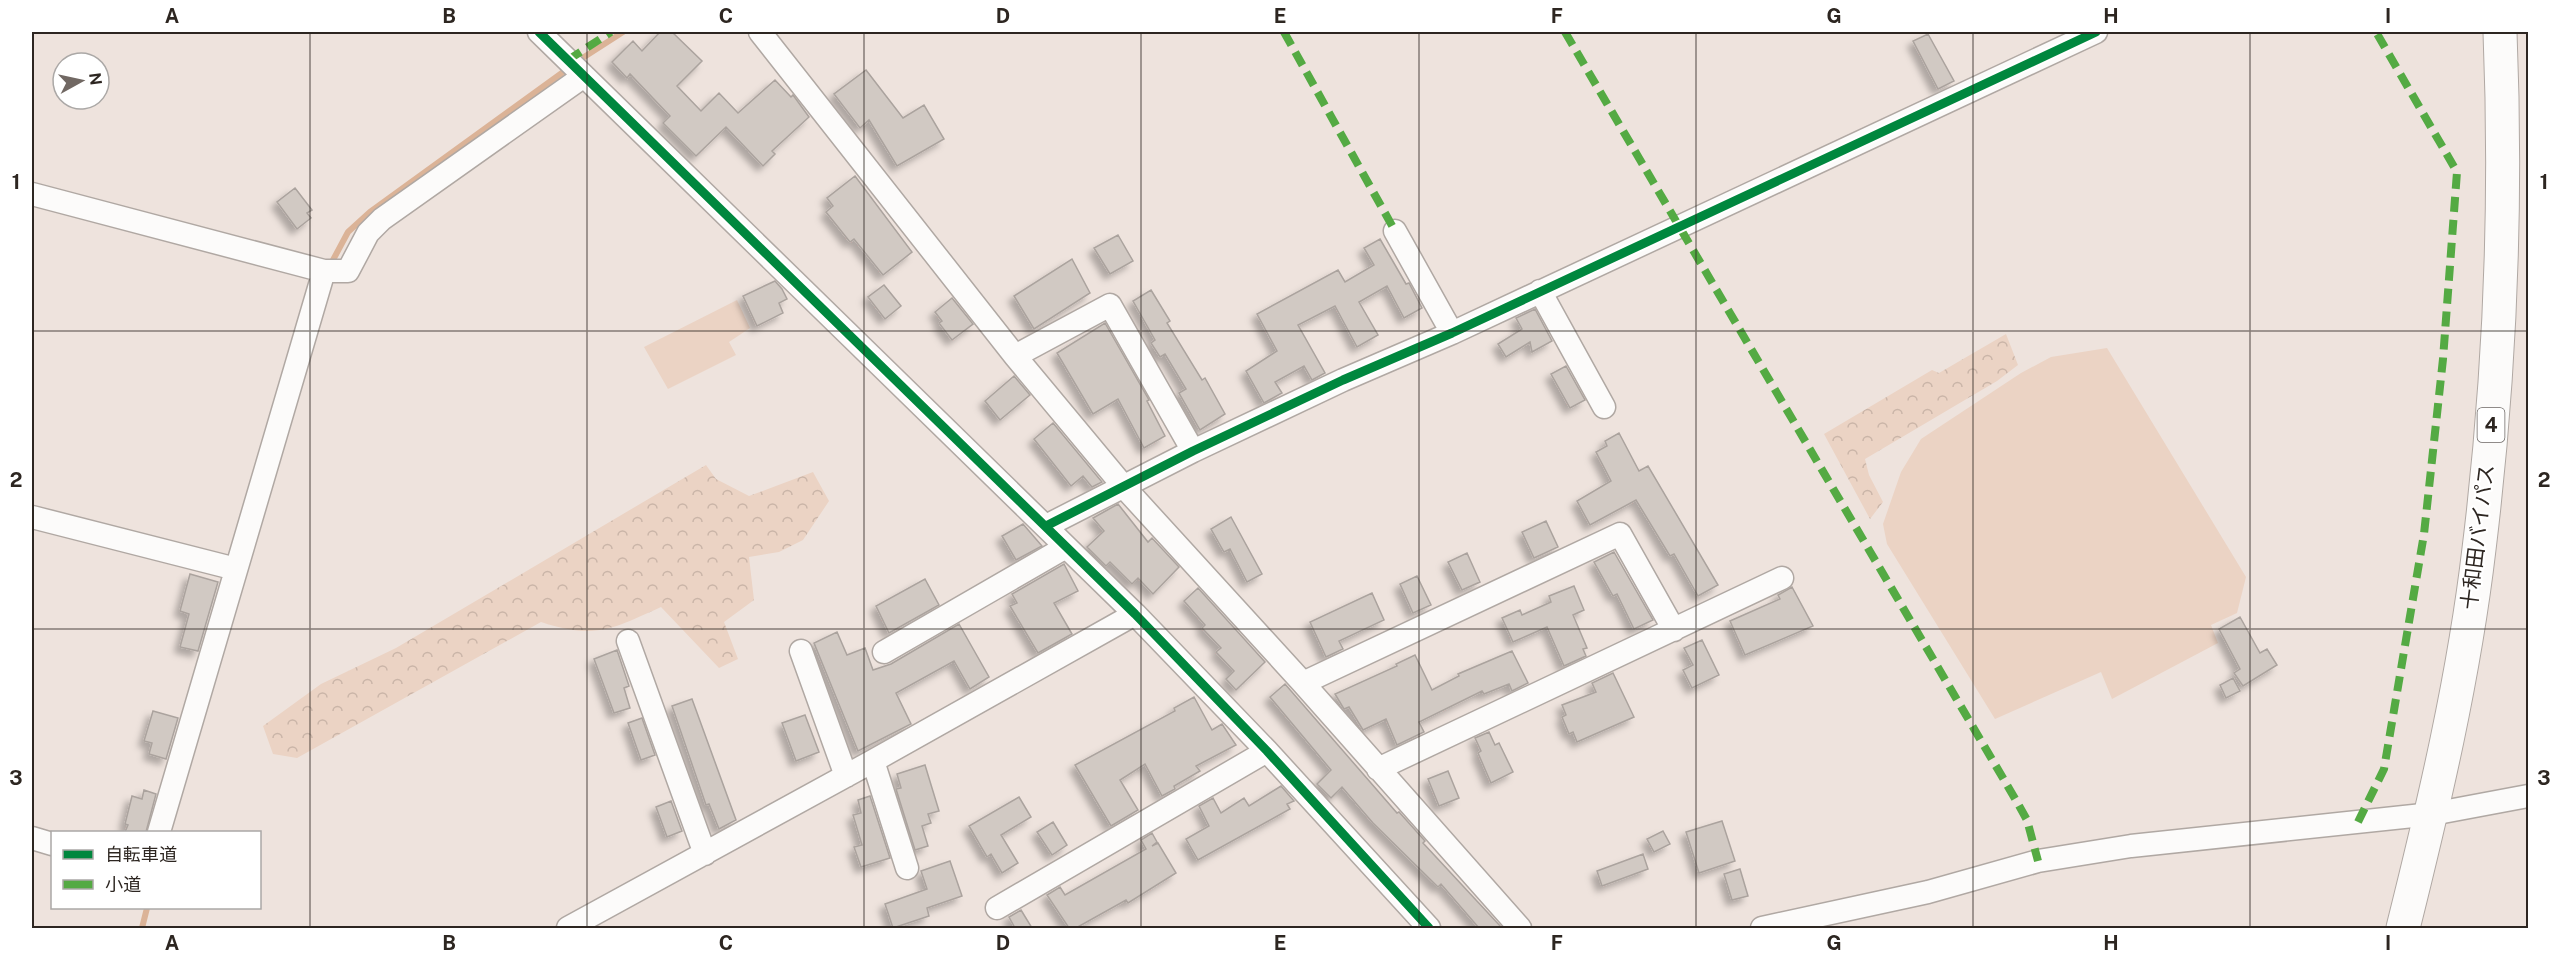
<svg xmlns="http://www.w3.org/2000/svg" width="2560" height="960" font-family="'Public Sans','Noto Sans JP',sans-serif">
<defs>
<pattern id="forest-crowns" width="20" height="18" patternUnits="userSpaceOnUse" patternTransform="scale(1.5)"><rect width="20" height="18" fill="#ebd3c4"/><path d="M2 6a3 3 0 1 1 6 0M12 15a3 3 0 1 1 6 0" fill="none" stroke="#cab5a8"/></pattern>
<filter id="shadow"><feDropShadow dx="-5.5" dy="5.5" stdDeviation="3" flood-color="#0004"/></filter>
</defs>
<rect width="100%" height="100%" fill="#eee3dd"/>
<path fill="url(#forest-crowns)" d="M2006,334L2018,365L1997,381L1865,459L1869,475L1883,502L1870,519L1824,434L1932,370L1939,373Z
M706,465L716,479L749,496L813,472L829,501L803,540L779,552L749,557L754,600L724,622L738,659L719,668L661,607C612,629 595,640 541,622L297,758L273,754L263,726L321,684L396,648Z"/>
<path fill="#ebd3c4" d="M737,300L750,328L729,342L736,355L668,389L644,347Z
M2107,348L2246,577L2237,613L2211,625L2218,643L2112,699L2101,672L1995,719L1887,544L1883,524L1901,472L1921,439L2021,373L2051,357Z"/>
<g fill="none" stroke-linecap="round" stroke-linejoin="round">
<path stroke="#dbb397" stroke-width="6" d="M581,59L623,32
M333,260L348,232L370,212L566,70
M142,928L147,908"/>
</g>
<path fill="#d1c9c3" stroke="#aba39e" stroke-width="1.5" filter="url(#shadow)" d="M660,32H672L702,61L677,86L701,111L719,93L738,113L775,80L791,97L793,95L809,117L772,151L775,154L763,166L726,127L696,156L663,123L670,116L630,74L627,78L612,62L633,41L642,51Z
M1928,34L1954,81L1938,89L1913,41Z
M866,70L903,118L924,105L944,139L897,166L869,120L860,128L834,94Z
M855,176L912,252L883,275L854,239L850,242L826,212L833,206L827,198Z
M295,188L312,210L307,213L311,218L297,229L277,202Z
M1118,235L1133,261L1110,274L1094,248Z
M1380,239L1406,284L1409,283L1422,308L1404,318L1387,286L1359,302L1378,335L1357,347L1335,306L1298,325L1325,373L1312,380L1304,366L1275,382L1282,393L1264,403L1246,371L1277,351L1257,314L1338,270L1345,282L1374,265L1364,248Z
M1072,259L1090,293L1034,329L1014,296Z
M775,281L782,289L787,299L779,303L783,313L757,326L743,296Z
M884,285L901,306L885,319L868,297Z
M1151,290L1170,321L1167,323L1202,380L1205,378L1225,414L1200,430L1179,393L1186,389L1165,354L1160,357L1151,343L1155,340L1133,301Z
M952,298L973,324L952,340L939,323L942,321L935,312Z
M1535,309L1552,341L1532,352L1530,342L1506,357L1498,344L1522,329L1516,318Z
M1105,323L1149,400L1147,401L1165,436L1144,448L1118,399L1093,414L1057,353Z
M1566,366L1585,400L1570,408L1551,374Z
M1014,376L1030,395L1000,420L985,401Z
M1053,423L1102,482L1092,487L1083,476L1071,486L1034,439Z
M1619,433L1639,471L1648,466L1718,585L1698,596L1674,554L1670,556L1636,500L1590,525L1577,501L1611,481L1596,452L1607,446L1605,441Z
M1118,504L1148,542L1152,538L1179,567L1153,594L1138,578L1132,584L1110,562L1106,566L1087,547L1104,531L1093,518Z
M1231,517L1262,574L1247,582L1230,549L1224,552L1211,529Z
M1546,521L1558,547L1534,558L1522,532Z
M1023,524L1042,546L1016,560L1002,536Z
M1614,552L1653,620L1634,629L1617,594L1613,596L1594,562Z
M1467,553L1480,582L1462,590L1448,562Z
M1064,564L1078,591L1054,603L1072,634L1038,653L1010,606L1017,603L1012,594Z
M190,574L218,582L198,651L180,647L189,614L180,611Z
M1417,576L1431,605L1413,613L1400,584Z
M925,579L939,605L889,633L876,606Z
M1574,586L1584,610L1573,615L1587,648L1583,649L1586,656L1564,666L1547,627L1513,642L1502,618L1520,610L1522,615L1551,602L1549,596Z
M1792,587L1813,626L1745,655L1730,621L1780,599L1778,595Z
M1198,588L1265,662L1236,690L1226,679L1234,671L1216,652L1221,648L1202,628L1205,625L1184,601Z
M1372,593L1384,620L1339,641L1343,649L1326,657L1310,622Z
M2240,617L2260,653L2267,649L2277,665L2243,686L2234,673L2240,669L2219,629Z
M959,624L989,677L970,689L954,661L896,693L911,724L858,751L814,643L837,632L847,655L865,648L873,670L891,664Z
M1702,640L1719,675L1692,688L1683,670L1693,665L1684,648Z
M617,650L629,686L624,688L630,708L614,713L594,659Z
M1512,651L1528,683L1512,691L1509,684L1484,694L1482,691L1419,722L1424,732L1397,745L1386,719L1363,730L1349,707L1344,709L1335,694L1397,666L1396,664L1415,655L1432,690L1459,676L1458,674Z
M1613,673L1634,717L1577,742L1573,732L1569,734L1562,717L1566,715L1562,705L1596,692L1592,683Z
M2233,678L2240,691L2226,698L2220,685Z
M1285,684L1397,813L1399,812L1425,841L1423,843L1502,928H1479L1441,884L1438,887L1373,823L1342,787L1331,798L1317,784L1331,770L1270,697Z
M1194,697L1212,730L1222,724L1236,745L1196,766L1200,771L1174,786L1175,789L1162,796L1145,764L1120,780L1138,810L1111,826L1075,765L1175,711L1174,708Z
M692,699L736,820L719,829L709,804L706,805L672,706Z
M153,711L178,718L166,759L149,754L152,743L144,741Z
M805,715L819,752L796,761L782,723Z
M642,718L655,755L641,760L628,723Z
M1489,732L1495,745L1499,743L1513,772L1491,783L1478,753L1481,751L1475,738Z
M925,765L939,811L928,814L931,823L922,826L928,846L915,850L896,789L901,788L897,774Z
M1448,771L1459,798L1439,806L1428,779Z
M1281,786L1294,801L1287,804L1290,809L1198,860L1186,839L1209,826L1199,806L1213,798L1221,813L1244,798L1249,806Z
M144,790L156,794L146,832H125L128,825L125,824L132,796L142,799Z
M870,796L890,858L861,867L854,847L862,845L853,815L861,813L858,800Z
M1019,797L1031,817L1001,835L1018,863L1002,873L991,854L987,857L969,826Z
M671,801L682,831L667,837L656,807Z
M1722,821L1735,861L1699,873L1686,832Z
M1053,822L1067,845L1052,855L1037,832Z
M1663,831L1670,844L1654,852L1647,839Z
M1152,833L1157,842L1152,846L1158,843L1176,873L1128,903L1126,900L1076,928H1069L1047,895L1060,887L1065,895L1146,849L1141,840Z
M1643,854L1648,869L1602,886L1597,871Z
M950,861L962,896L927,908L929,916L893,928L885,904L927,889L921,871Z
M1740,869L1748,896L1732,900L1724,874Z
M1021,910L1032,928H1015L1009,917Z"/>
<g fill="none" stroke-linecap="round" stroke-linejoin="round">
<g stroke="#b0a8a3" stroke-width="25">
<path id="minor" d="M539,32L1135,614L1267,751L1429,928
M760,32L1015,356L1124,487L1303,683L1520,928
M32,194L324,271H348L368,233L382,219L584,76
M1395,231L1452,333
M1540,291L1604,407
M1015,356L1110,305L1193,451
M32,517L236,569
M1046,526L1193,451L1343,380L1452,333L2096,32
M628,641L705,854
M801,651L846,776
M884,652L1066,547
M1303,683L1620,534L1674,630
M873,761L907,868
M1378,769L1782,578
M159,832L324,271
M32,838L52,844
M997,908L1267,751
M568,928L873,761L1135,614
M1762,928L1928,892L2038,861L2131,846L2432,814L2528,796"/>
</g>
<g stroke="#b0a8a3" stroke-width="35">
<path id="highway" d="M2403,928C2434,804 2464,677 2479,549C2500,378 2507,204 2500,32"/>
</g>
<use href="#minor" stroke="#fcfbfa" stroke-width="22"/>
<use href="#highway" stroke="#fcfbfa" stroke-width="33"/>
<path stroke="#54aa43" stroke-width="8" stroke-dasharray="15 8" stroke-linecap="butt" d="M1284,32L1395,231
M1565,32L2017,802L2027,820L2038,861
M568,60L611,32
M2358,822L2384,769L2424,534L2443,359L2457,172L2376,32"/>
<g stroke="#fff" stroke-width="13">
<path id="cycleway" d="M539,32L1135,614L1267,751L1429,928
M1046,526L1193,451L1343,380L1452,333L2096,32"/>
</g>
<use href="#cycleway" stroke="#00873e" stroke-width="9"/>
</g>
<path fill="none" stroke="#2d2621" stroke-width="1.5" stroke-opacity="0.55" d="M310,32V928M587,32V928M864,32V928M1141,32V928M1419,32V928M1696,32V928M1973,32V928M2250,32V928M32,331H2528M32,629H2528"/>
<g text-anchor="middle" stroke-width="4.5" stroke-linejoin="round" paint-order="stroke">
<rect fill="#fff" stroke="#6c6764" stroke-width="1.5" x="2477.5" y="408" width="27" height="34" rx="4.5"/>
<g font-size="20" font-weight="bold" fill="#2d2621">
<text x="2491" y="432">4</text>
</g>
<g font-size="21" fill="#2d2621" stroke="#fff">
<text transform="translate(2478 537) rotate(-83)" y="7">十和田バイパス</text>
</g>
</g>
<rect width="2560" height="960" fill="none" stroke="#ffffff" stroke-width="66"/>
<rect x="51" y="831" width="210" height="78" fill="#ffffff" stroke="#aba8a6" stroke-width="1.5"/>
<rect x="63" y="850" width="30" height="9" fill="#00873e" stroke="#aba8a6" stroke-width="1.5"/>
<text x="105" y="861" font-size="18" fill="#2d2621">自転車道</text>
<rect x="63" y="880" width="30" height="9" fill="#54aa43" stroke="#aba8a6" stroke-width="1.5"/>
<text x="105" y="891" font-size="18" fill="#2d2621">小道</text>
<g transform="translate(81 81) rotate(82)"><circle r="28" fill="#ffffff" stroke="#aba8a6" stroke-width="1.5"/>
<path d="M0-4.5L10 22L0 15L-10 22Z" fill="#716863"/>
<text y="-9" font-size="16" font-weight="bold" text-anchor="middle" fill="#2d2621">N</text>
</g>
<rect x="33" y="33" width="2494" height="894" fill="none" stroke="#2d2621" stroke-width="2"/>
<g font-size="20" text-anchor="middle" font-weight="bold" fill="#2d2621">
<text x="172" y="23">A</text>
<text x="449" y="23">B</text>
<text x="726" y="23">C</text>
<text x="1003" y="23">D</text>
<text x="1280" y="23">E</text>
<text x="1557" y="23">F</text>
<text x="1834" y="23">G</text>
<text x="2111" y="23">H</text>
<text x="2388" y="23">I</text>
<text x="16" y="189">1</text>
<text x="2544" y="189">1</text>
<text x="16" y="487">2</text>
<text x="2544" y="487">2</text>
<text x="16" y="785">3</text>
<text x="2544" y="785">3</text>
<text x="172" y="950">A</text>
<text x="449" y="950">B</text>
<text x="726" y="950">C</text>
<text x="1003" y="950">D</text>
<text x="1280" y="950">E</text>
<text x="1557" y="950">F</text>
<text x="1834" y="950">G</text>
<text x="2111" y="950">H</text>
<text x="2388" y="950">I</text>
</g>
</svg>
